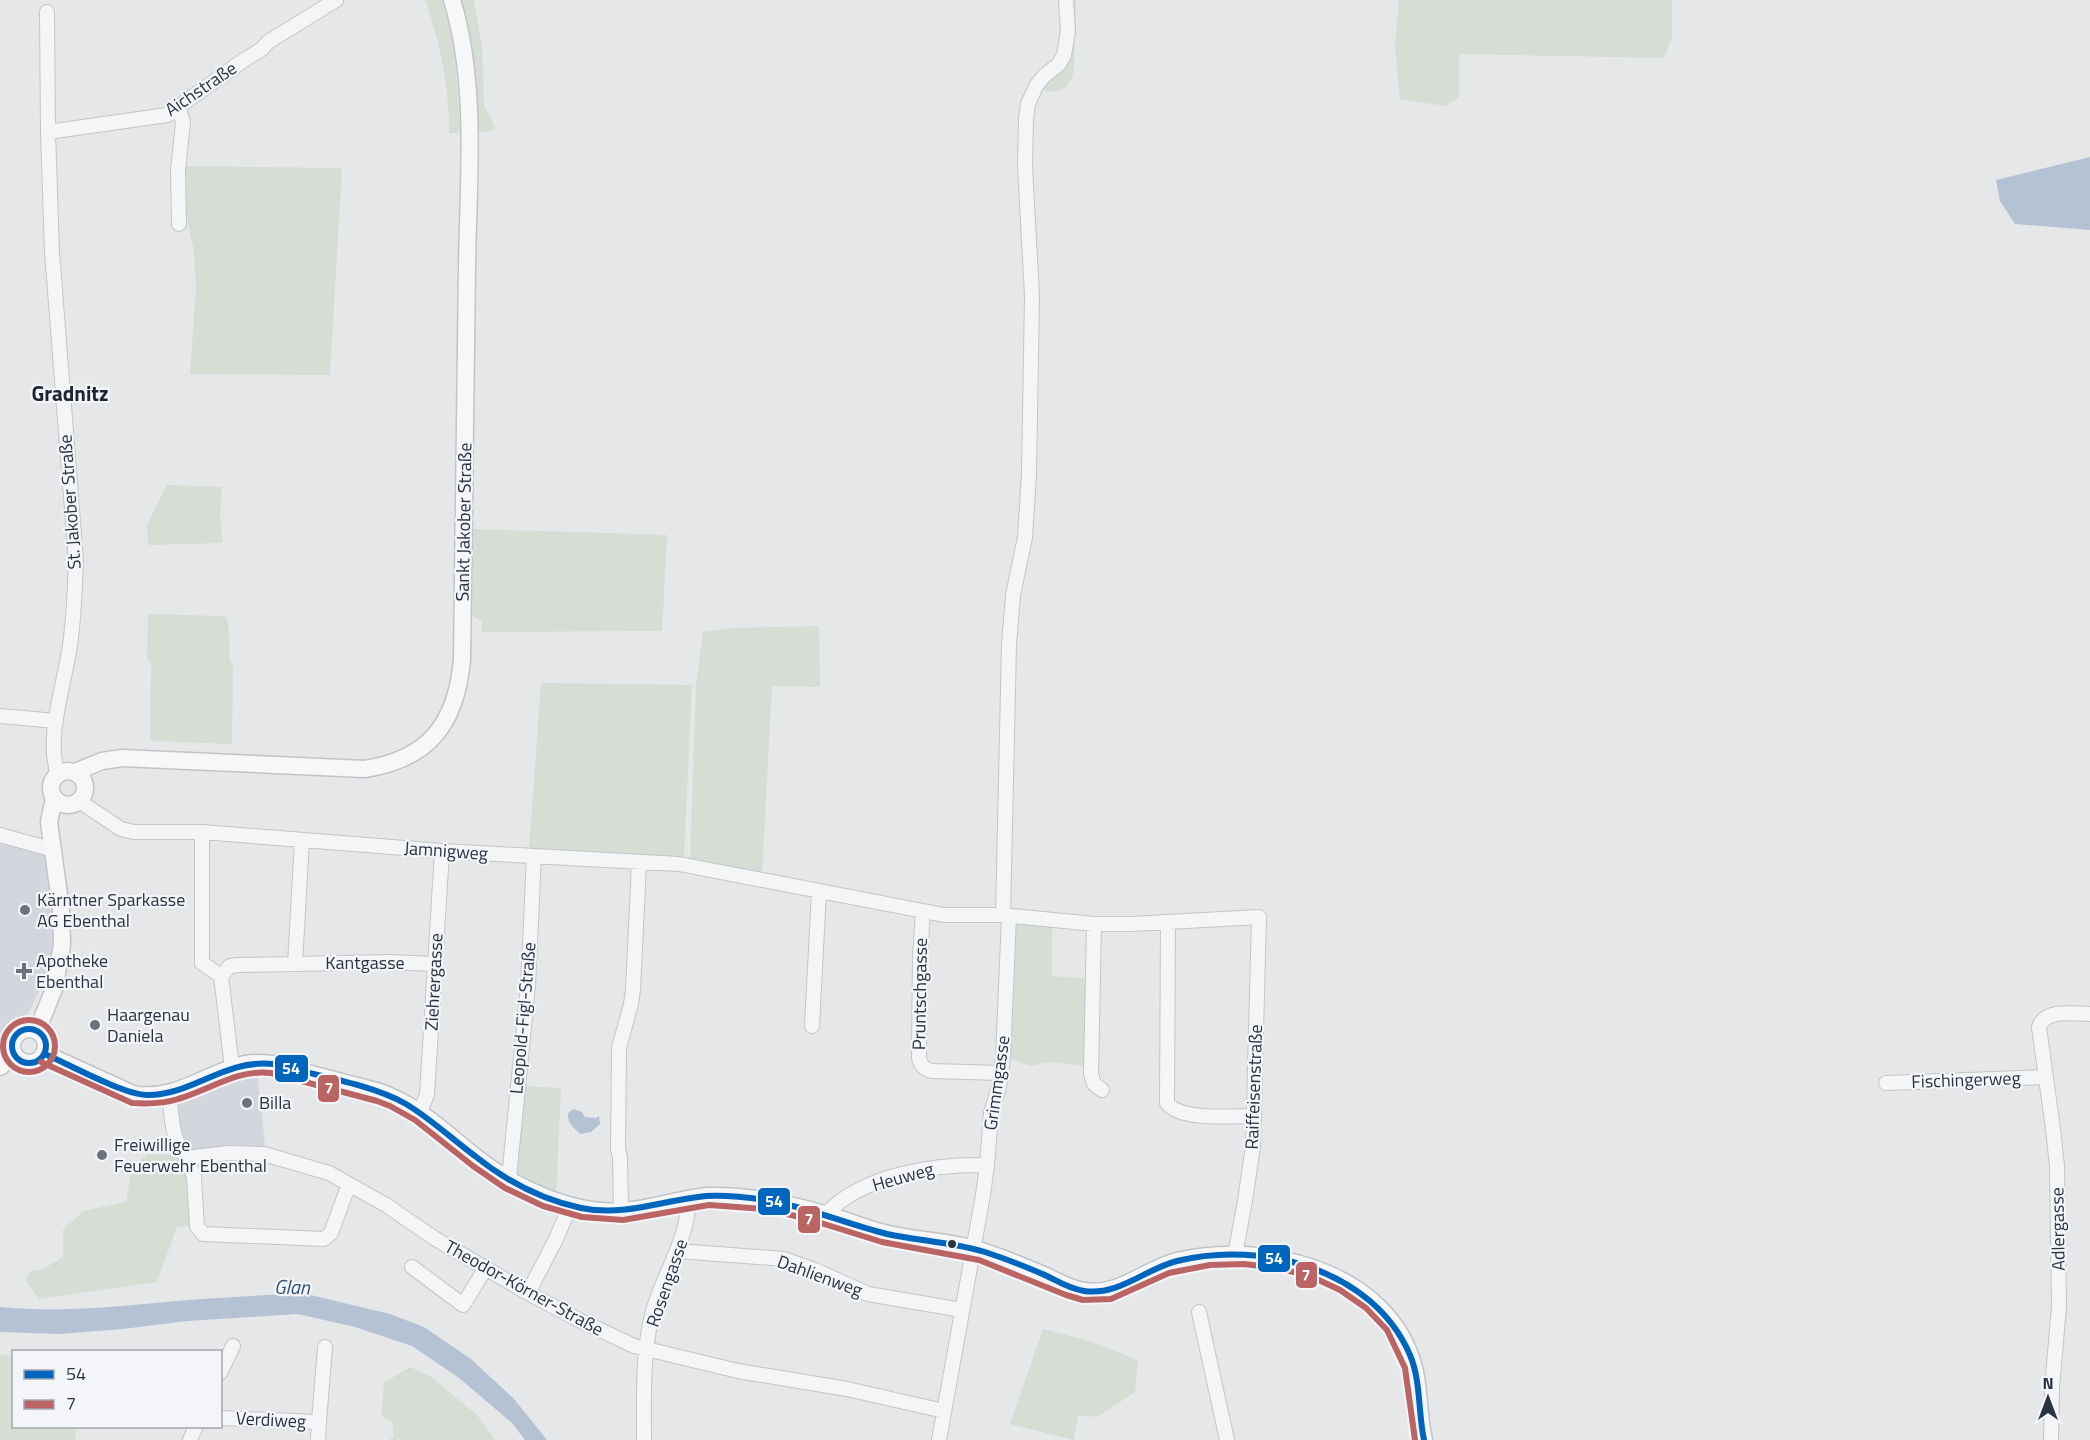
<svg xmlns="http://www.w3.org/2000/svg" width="2090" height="1440" font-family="'Titillium Web',sans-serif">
<rect width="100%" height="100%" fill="#e5e7e9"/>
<path fill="#d3d6dc" d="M0,842L44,855L52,916V949L47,974L26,1018L0,1044Z
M257,1070L265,1146L259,1149L186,1154L179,1133L176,1101L239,1073Z"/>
<path fill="#d5ddd5" d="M425,0H442C455,42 458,85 460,128L458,133H449C450,90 440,41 425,0Z
M457,0H474L482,47L484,105L495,127L489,132L475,131Z
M1068,0H1076L1074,70L1072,77L1067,86L1061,90L1049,92L1044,89L1043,86L1060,67Z
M1399,0H1672V37L1664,58L1459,54V97L1445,106L1400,99L1395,45Z
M184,166L342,168L330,375L190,374L196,288L194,251L183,202Z
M167,485L222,487L220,516L223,543L148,545L147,525Z
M473,529L667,535L662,631L482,632V622L472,615Z
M148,614L224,616L228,620L230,662L233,663L232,744L150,741L151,661L147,660Z
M819,626L820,687L772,686L762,874L690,859L696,685L703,632L733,628Z
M541,683L692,685L684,859L529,850Z
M1018,921L1052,925V976L1090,979L1088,1066L1050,1062L1029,1066L1008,1057L1013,927Z
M522,1086L561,1088L556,1195L513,1174Z
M148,1154L176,1155L188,1177L189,1226L177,1227L157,1282L39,1299L25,1280L31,1271L41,1270L63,1257V1230L83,1211L126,1202L132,1167Z
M1043,1329L1086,1340L1138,1360L1135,1392L1097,1417L1078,1415L1074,1440L1010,1424Z
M0,1354L13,1356L14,1426L77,1427L75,1440H0Z
M410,1367L430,1376L477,1415L495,1440H389L394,1437L392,1422L381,1416L384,1383Z"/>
<path fill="#b4c2d3" d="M2090,157V230L2015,224L2000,201L1996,180Z
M574,1109L582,1112L585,1117L596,1118L599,1116L600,1124L591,1132L580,1134C573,1127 567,1123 568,1113Z
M302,1293L390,1314L424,1327L471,1359L514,1399L547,1440H525L512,1423L459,1378L412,1346L355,1327L298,1314L187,1321L123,1329L60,1334L0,1332V1307C54,1312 102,1308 155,1303C204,1298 253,1296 302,1293Z"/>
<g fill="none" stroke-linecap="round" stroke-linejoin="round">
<g stroke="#c3c5c7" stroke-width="16">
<path id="minor" d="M47,12L48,132L52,252L76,561C75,589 74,617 70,645C65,683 45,738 58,774
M178,106L183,122L178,171L179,224
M48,132L167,115L241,62L262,49L268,42L336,0
M0,716L56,721
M79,801L121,829L134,832H202L442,851L679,864L944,915H1003L1094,924H1131L1259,917L1253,1146L1245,1201L1235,1255
M202,832V963L221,976L232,1068
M0,835L54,850
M923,912L920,955L919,1058C921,1066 924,1069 932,1071L1001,1073
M1003,915L1009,644L1013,595L1025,537L1029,473L1032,296L1025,167L1026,119L1028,104L1036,86L1044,76L1059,64L1064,55L1068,31L1066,0
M1168,922L1167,1103C1180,1121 1232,1116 1254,1116
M1094,924L1091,1074L1094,1084L1102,1090
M295,964L390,962L435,964
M221,976L230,966L238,965L295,964L302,840
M812,1026L819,891
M1886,1083L2046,1077
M169,1093C172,1117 171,1140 187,1158L228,1153L264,1154L329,1173L386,1205L434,1238L528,1293L579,1320L634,1346L738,1371L847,1389L944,1411
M420,1111L427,1095L442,851
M187,1158L194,1177L197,1226L203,1234L324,1239L331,1233L349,1184
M509,1178L528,986L534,856
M621,1211L620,1157L618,1149L619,1048L631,1004L633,990L639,863
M826,1214C864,1174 936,1164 987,1165
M678,1251L784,1259L815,1270L868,1294L962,1310
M412,1267L463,1305L485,1269
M528,1293L556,1239L570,1206
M1199,1312L1227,1440
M220,1373L233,1346
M220,1418L319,1422L325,1347
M190,1440L196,1426
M318,1440L319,1422
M644,1440C644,1397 642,1353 653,1311C665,1270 687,1243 689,1198
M939,1440L983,1195L987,1165L991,1113L999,1087L1003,1057L1009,916
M2051,1440L2052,1388L2059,1306L2057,1166L2053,1129L2039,1027C2045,1008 2075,1014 2090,1014"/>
</g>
<g stroke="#c1c4c7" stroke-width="19">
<path id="major" d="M51 788a17 17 0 1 1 34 0a17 17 0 1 1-34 0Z
M75,772L102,761L122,758L365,769C429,759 456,724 462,660C464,529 466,398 467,268C468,180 478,85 452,0
M12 1046a17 17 0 1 1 34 0a17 17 0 1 1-34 0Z
M37,1031L54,989L62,945L61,909L49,822L54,798
M45,1054L133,1094C175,1102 206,1073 245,1064C254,1062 264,1063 273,1064L380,1092C419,1106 446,1134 478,1159C516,1188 573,1215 622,1211C651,1209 679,1199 708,1196C747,1195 787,1203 824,1214C844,1219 864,1228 884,1233C916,1241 951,1241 982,1251C1004,1258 1025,1267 1046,1276C1058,1282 1071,1289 1084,1291C1118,1297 1146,1269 1177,1261C1260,1241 1378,1268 1410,1355C1421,1383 1417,1412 1424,1440
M0,1067L14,1055"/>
</g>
<use href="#minor" stroke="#f4f5f6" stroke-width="14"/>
<use href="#major" stroke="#f7f7f8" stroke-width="16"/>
<g stroke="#f3f5f8" stroke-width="10">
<path id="bus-1" d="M12 1046a17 17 0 1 1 34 0a17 17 0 1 1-34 0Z
M45,1054C70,1065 124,1095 148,1095C193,1095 224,1059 273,1064C313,1075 371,1084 406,1104C431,1119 452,1139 475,1156C506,1181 543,1200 581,1208C625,1217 663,1200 706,1196C726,1195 746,1197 766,1200C808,1207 846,1224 887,1234C920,1241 953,1242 985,1252C1006,1259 1027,1267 1047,1276C1059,1282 1070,1289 1084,1291C1119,1296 1145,1269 1177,1261C1262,1240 1373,1269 1410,1355C1421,1381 1418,1412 1424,1440"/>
</g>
<g stroke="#f3f5f8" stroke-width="10">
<path id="bus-2" d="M3 1046a26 26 0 1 1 52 0a26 26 0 1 1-52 0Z
M41,1062L132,1103C148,1104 163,1104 178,1099C210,1090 237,1069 271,1073L377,1101L390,1106L415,1120L473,1166L505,1188L543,1206L582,1217L623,1220L709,1205L765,1209L808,1219L882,1242L979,1260L1066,1295L1083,1300L1111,1299L1169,1273L1210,1265L1244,1264L1277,1268L1310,1276L1340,1290L1366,1308L1387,1330L1405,1368L1415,1440"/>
</g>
<use href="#bus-1" stroke="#0065bd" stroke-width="6"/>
<use href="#bus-2" stroke="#bb6464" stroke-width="6"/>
</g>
<g fill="#6c727c" stroke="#f3f5f8" stroke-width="2">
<circle cx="25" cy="910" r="6"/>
<path d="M21 962h6v6h6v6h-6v6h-6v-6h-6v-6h6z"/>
<circle cx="95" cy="1025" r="6"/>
<circle cx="247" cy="1103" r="6"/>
<circle cx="102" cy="1155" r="6"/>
</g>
<circle fill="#2b3342" stroke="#f3f5f8" stroke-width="2" cx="952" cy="1244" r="5"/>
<g text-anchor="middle" stroke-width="4.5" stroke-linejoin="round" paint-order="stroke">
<g font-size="18" fill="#2b3342" stroke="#f3f5f8">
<text transform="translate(201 89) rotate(-34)" y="6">Aichstraße</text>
<text transform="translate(70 502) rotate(-94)" y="6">St. Jakober Straße</text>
<text transform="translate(464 522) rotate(-89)" y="6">Sankt Jakober Straße</text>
<text transform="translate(446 851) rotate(4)" y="6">Jamnigweg</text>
<text x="365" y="969">Kantgasse</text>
<text transform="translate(434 982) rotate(-87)" y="6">Ziehrergasse</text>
<text transform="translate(920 994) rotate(-89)" y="6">Pruntschgasse</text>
<text transform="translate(523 1018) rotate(-85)" y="6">Leopold-Figl-Straße</text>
<text transform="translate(1966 1080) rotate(-2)" y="6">Fischingerweg</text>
<text transform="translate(997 1083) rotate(-82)" y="6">Grimmgasse</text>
<text transform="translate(1254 1087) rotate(-88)" y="6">Raiffeisenstraße</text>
<text transform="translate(903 1177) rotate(-16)" y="6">Heuweg</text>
<text transform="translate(2058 1229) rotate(-91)" y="6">Adlergasse</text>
<text transform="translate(820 1276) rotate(20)" y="6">Dahlienweg</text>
<text transform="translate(667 1283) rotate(-71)" y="6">Rosengasse</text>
<text transform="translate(524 1288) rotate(29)" y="6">Theodor-Körner-Straße</text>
<text transform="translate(271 1420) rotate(3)" y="6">Verdiweg</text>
</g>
<g font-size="18" fill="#2b3342" stroke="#f3f5f8" text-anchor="start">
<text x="37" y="906">Kärntner Sparkasse<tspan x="37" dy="21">AG Ebenthal</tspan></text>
<text x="36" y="967">Apotheke<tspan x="36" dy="21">Ebenthal</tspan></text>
<text x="107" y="1021">Haargenau<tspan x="107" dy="21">Daniela</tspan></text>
<text x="259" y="1109">Billa</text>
<text x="114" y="1151">Freiwillige<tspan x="114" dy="21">Feuerwehr Ebenthal</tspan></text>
</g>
<g font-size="20" font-style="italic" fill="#365175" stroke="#f3f5f8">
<text transform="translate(292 1287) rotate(1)" y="7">Glan</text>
</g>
<g font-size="21" font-weight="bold" fill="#1d2433" stroke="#f3f5f8">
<text x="70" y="401">Gradnitz</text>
</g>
</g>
<g stroke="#f3f5f8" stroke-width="2">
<rect x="274" y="1054" width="35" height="29" rx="6" fill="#0065bd"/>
<rect x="317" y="1074" width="23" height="29" rx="6" fill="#bb6464"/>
<rect x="757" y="1187" width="34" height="29" rx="6" fill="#0065bd"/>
<rect x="797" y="1205" width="24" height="29" rx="6" fill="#bb6464"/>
<rect x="1257" y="1244" width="34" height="29" rx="6" fill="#0065bd"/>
<rect x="1295" y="1261" width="23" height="28" rx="6" fill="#bb6464"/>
</g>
<g font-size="16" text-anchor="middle" font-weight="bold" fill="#fff">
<text x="291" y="1074">54</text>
<text x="329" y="1094">7</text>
<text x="774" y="1207">54</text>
<text x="809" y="1225">7</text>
<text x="1274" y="1264">54</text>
<text x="1306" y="1281">7</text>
</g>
<rect x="12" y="1350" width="210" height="78" fill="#f3f5f8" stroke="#a3a7af" stroke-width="1.5"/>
<rect x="24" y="1370" width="30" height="9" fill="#0065bd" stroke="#a3a7af" stroke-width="1.5"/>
<text x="66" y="1380" font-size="18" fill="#2b3342">54</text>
<rect x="24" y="1400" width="30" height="9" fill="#bb6464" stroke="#a3a7af" stroke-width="1.5"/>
<text x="66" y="1410" font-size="18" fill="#2b3342">7</text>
<g transform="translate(2048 1398)" stroke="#f3f5f8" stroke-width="4.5" paint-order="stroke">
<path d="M0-4.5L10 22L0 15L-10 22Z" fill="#2b3342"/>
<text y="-9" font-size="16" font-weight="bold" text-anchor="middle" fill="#2b3342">N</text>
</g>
</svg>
